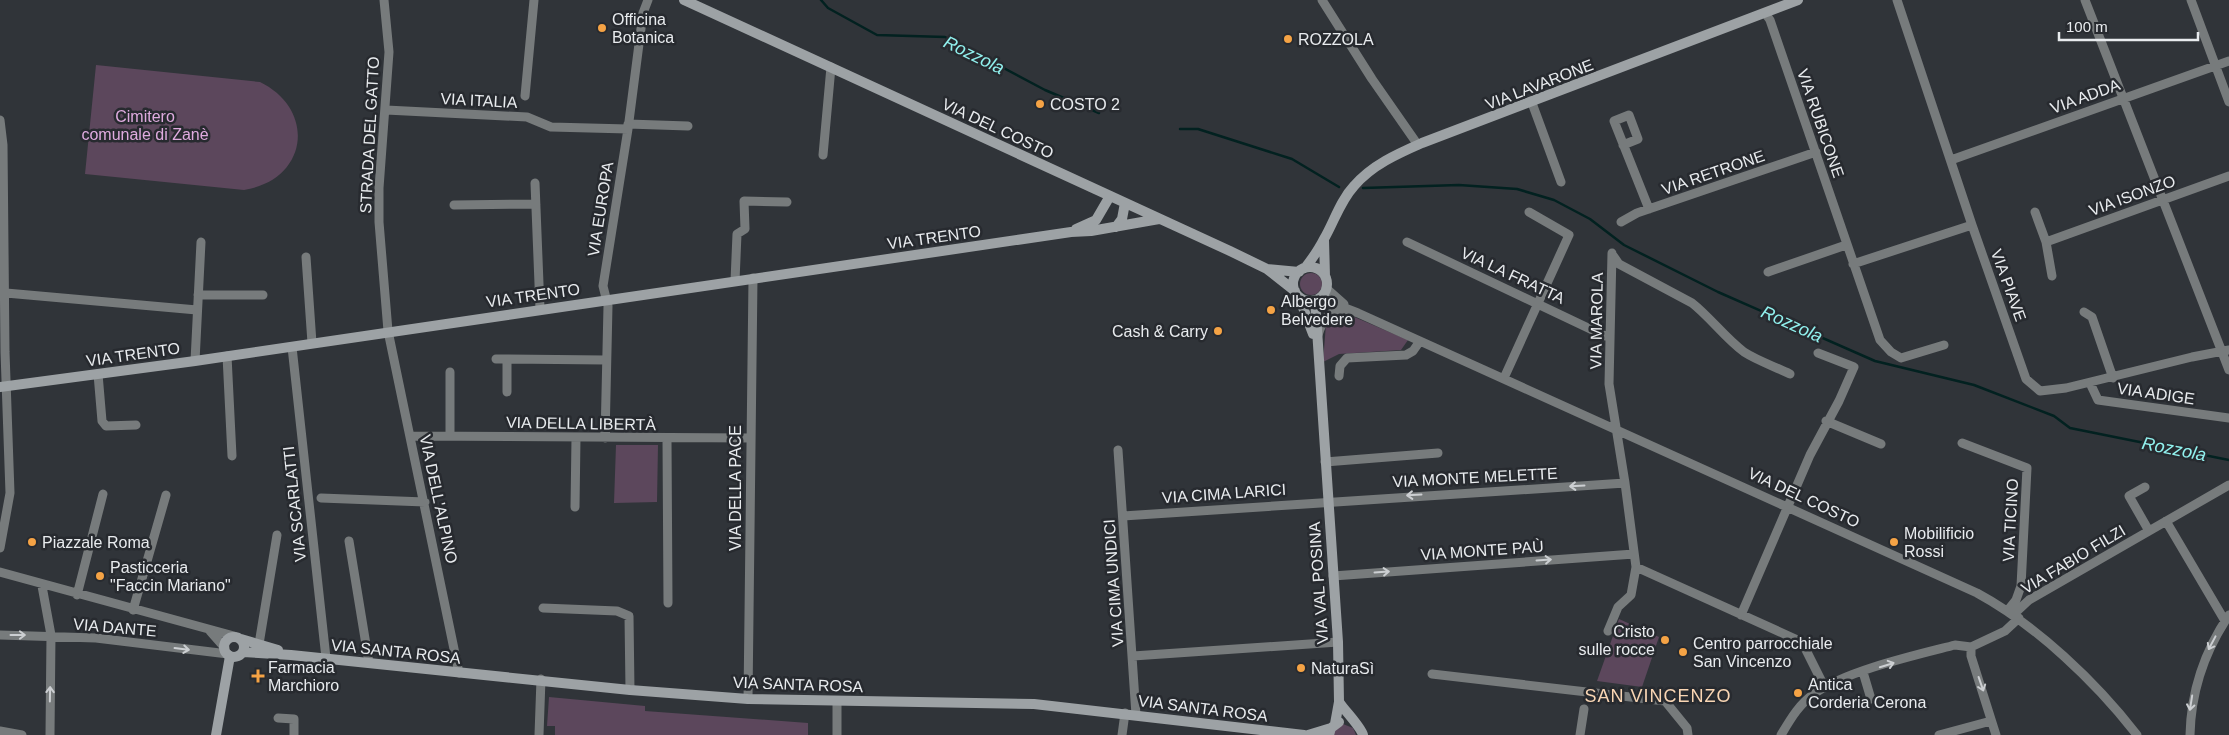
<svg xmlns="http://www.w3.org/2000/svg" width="2229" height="735" font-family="Helvetica,sans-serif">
<rect width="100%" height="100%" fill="#303439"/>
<path fill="#5c475c" d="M96,65L260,82C317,110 308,180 244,190L85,174Z
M1300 284a11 11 0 1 1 22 0a11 11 0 1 1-22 0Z
M1345,313L1408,340L1401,350L1339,354L1323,362L1326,324L1329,317Z
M616,445H658L657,502L614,503Z
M1619,619L1659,637L1642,687L1597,681Z
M549,697L645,706V711L808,723V735H555V726H547Z
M1343,724L1353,728L1356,735H1332L1336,727Z"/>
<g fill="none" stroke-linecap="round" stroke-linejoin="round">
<path stroke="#022120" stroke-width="2.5" d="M821,0L828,8L877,35L945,37L1045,90L1099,113
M1180,129H1198L1292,159L1339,187
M1363,188L1459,185L1517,189L1554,200L1590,219L1624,245L1718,292L1875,361L1974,385L2054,416L2070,428L2229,460"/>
<path stroke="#777b7c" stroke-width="9" d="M384,0L389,52L379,188V222L388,331L459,673
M1322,0L1372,79L1418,145
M1897,0L1972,225L2026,379L2040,391L2066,388L2192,357L2229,350
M2085,0L2229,370
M2191,0L2229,102
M1765,13L1770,20L1880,340L1891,352L1901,358L1944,345
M525,96L534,0
M1532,103L1561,182
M386,110L527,117L551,127L628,129
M0,120L3,145L5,352L10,493L0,548
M628,124L688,126
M1623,145L1638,139L1629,115L1614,121L1649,209
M823,155L831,67
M1951,160L2229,61
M535,183L540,309
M454,205L536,204
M2035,212L2046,242L2052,276
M1621,222L1637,213L1816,152
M1407,242L1605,336
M2046,242L2229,176
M1612,254L1619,264L1692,303C1710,317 1725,338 1744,352C1758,361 1776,367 1790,374
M306,257L312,343
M1853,264L1972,225
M1768,272L1846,245
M735,281L737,234L745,229L744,201L787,202
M1326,288L1344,304
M6,293L197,310
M198,295H263
M1319,298L1358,313L1977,593C2036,625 2096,682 2137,735
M2084,312L2092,317L2113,378
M1318,335C1323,319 1329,309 1346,311
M292,347L326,658
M227,356L232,456
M496,359H507V392
M507,359L605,360
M195,361L201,242
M450,372V436
M98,374L102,421L106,426L136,425
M1339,376L1340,366L1347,358L1406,355L1413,351L1420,341
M1504,378L1569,235L1529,212
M2090,383L2098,400L2229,418
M1826,421L1881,444
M411,436L750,438
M605,438L608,306L603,286L628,129L643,13L648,0
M667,439L668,603
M1962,443L2027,468L2021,586L2016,600L2008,610
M1118,450L1136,715
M1325,462L1438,453
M2145,487L2129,496L2149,531
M321,498L425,502
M575,507L576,438
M1123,516L1625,483
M2166,521L2225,621
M349,541L369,663
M1636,567L1802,642L1825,688
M0,572L234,636
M1333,576L1634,554
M42,586L51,635L50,735
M77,595L103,494
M543,608L617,611L629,616L630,690
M133,610L166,495
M2014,614L2029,600L2229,485
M1741,615L1810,455L1839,401L1854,367L1818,353
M210,631L225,648
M1608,631L1618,607L1631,595L1636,567L1625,483L1609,384L1612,253
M0,635L96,638L228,654
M259,644L277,535
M1971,647V656L1996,735
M1133,656L1338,642
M1863,672L1871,699
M1432,674L1665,701L1687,728L1688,735
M748,699L753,278
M278,718L294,719V735
M0,731L22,735
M539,735L541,679
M837,735V701
M1122,735L1125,713
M1580,735L1584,709
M1781,735C1790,720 1799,704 1814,694C1845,671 1916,655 1955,645L1971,647L2005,631L2019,618
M1939,735L1991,721
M2190,735C2191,690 2204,652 2229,615"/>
<path stroke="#9da2a5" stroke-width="10" d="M684,0L1230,251L1267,269L1295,291
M1116,227L1122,219L1125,203
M1076,229L1096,220L1110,196
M1324,240L1325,276
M1293 284a17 17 0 1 1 34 0a17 17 0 1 1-34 0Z
M1305,268C1312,259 1319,249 1324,239C1334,222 1340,201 1354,186C1372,165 1397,154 1422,143L1798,0
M1267,269L1299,272
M1299,297L1313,334
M1315,300L1338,642L1339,702L1335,724
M0,387L195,361L1071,232L1091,231L1159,219
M224 647a10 10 0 1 1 20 0a10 10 0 1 1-20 0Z
M241,639L278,650
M243,652L291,655L630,690L748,699L1034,704L1304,735
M1339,702C1345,711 1361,727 1363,735
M216,735L230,656
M1308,735L1331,728
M1329,735L1331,728L1339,722"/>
</g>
<defs><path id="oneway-shaft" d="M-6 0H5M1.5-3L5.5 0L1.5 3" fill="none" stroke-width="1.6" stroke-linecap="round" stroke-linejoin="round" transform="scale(1.25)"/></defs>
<g stroke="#cccfd2">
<use href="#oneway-shaft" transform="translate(1577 486) rotate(177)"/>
<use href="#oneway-shaft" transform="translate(1414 495) rotate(177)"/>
<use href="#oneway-shaft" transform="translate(1544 560) rotate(-4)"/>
<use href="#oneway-shaft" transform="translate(1382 572) rotate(-4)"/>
<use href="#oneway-shaft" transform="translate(18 635)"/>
<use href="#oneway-shaft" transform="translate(2212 643) rotate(118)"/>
<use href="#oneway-shaft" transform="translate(182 649) rotate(7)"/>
<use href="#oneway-shaft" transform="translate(1887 665) rotate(-17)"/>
<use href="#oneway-shaft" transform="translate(1981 684) rotate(71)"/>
<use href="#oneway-shaft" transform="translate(50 694) rotate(-89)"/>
<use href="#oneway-shaft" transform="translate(2191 703) rotate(99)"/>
</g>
<g fill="#f5a345" stroke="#272a2f" stroke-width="2">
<circle cx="602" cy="28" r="5"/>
<circle cx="1288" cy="39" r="5"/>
<circle cx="1040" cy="104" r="5"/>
<circle cx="1271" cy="310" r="5"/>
<circle cx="1218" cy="331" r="5"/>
<circle cx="32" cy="542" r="5"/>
<circle cx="1894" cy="542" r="5"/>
<circle cx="100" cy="576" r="5"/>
<circle cx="1665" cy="640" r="5"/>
<circle cx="1683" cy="652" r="5"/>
<circle cx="1301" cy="668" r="5"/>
<path d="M255.5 668.5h5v5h5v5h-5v5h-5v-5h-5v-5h5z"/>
<circle cx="1798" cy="693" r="5"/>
</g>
<g text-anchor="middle" stroke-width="5" stroke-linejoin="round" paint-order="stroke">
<g font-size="16" fill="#e8ebee" stroke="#272a2f" text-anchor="start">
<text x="612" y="25">Officina<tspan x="612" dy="18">Botanica</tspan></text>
<text x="1298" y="45">ROZZOLA</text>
<text x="1050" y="110">COSTO 2</text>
<text x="1281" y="307">Albergo<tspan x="1281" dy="18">Belvedere</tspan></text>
<text x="1208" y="337" text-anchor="end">Cash &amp; Carry</text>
<text x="1904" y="539">Mobilificio<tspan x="1904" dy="18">Rossi</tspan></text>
<text x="42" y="548">Piazzale Roma</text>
<text x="110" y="573">Pasticceria<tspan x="110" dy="18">"Faccin Mariano"</tspan></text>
<text x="1655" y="637" text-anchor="end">Cristo<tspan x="1655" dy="18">sulle rocce</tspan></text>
<text x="1693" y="649">Centro parrocchiale<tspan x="1693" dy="18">San Vincenzo</tspan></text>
<text x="268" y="673">Farmacia<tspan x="268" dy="18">Marchioro</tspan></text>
<text x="1311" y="674">NaturaSì</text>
<text x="1808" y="690">Antica<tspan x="1808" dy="18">Corderia Cerona</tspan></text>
</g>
<g font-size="16" fill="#e8ebee" stroke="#272a2f">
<text transform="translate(1539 84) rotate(-21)" y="6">VIA LAVARONE</text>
<text transform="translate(2085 96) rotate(-20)" y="6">VIA ADDA</text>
<text transform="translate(479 100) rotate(3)" y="6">VIA ITALIA</text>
<text transform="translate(1821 123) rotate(71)" y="6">VIA RUBICONE</text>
<text transform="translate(998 128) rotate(25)" y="6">VIA DEL COSTO</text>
<text transform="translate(369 135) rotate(-87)" y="6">STRADA DEL GATTO</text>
<text transform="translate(1713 172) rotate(-19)" y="6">VIA RETRONE</text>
<text transform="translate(2132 195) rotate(-20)" y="6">VIA ISONZO</text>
<text transform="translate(600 209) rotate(-81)" y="6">VIA EUROPA</text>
<text transform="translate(934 237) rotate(-8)" y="6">VIA TRENTO</text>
<text transform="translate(1513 275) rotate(25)" y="6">VIA LA FRATTA</text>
<text transform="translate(2009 285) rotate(70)" y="6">VIA PIAVE</text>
<text transform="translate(533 295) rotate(-8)" y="6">VIA TRENTO</text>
<text transform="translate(1596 321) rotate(-89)" y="6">VIA MAROLA</text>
<text transform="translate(133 354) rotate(-8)" y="6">VIA TRENTO</text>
<text transform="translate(2156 393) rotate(8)" y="6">VIA ADIGE</text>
<text transform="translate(581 423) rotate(1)" y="6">VIA DELLA LIBERTÀ</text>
<text transform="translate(1475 477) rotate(-3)" y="6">VIA MONTE MELETTE</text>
<text transform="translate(735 488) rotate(-90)" y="6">VIA DELLA PACE</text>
<text transform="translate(1224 493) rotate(-4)" y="6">VIA CIMA LARICI</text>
<text transform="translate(1804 497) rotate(25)" y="6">VIA DEL COSTO</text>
<text transform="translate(439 499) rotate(78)" y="6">VIA DELL'ALPINO</text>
<text transform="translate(294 504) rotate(-96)" y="6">VIA SCARLATTI</text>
<text transform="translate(2010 520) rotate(-87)" y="6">VIA TICINO</text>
<text transform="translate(1482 550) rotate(-4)" y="6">VIA MONTE PAÙ</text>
<text transform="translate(2073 559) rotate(-31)" y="6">VIA FABIO FILZI</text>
<text transform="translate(1113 583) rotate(-94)" y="6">VIA CIMA UNDICI</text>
<text transform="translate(1318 583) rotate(-94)" y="6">VIA VAL POSINA</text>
<text transform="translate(115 627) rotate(5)" y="6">VIA DANTE</text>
<text transform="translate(396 651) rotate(6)" y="6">VIA SANTA ROSA</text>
<text transform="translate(798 684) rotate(2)" y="6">VIA SANTA ROSA</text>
<text transform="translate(1203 708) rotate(7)" y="6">VIA SANTA ROSA</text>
</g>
<g font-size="16" fill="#dfabdf" stroke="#272a2f">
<text x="145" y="122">Cimitero<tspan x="145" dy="18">comunale di Zanè</tspan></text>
</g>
<g font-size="18" font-style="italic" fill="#91f1ee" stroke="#272a2f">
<text transform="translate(974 55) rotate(26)" y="6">Rozzola</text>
<text transform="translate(1792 324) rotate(24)" y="6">Rozzola</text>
<text transform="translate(2174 449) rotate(11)" y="6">Rozzola</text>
</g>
<g font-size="18" letter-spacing="1" fill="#f9d6b4" stroke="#272a2f">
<text x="1658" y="702">SAN VINCENZO</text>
</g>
</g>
<path d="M2059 32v8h139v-8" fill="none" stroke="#e8ebee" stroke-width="2.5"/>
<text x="2066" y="32" font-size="15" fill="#e8ebee" stroke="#272a2f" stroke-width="4" paint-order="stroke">100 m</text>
</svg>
